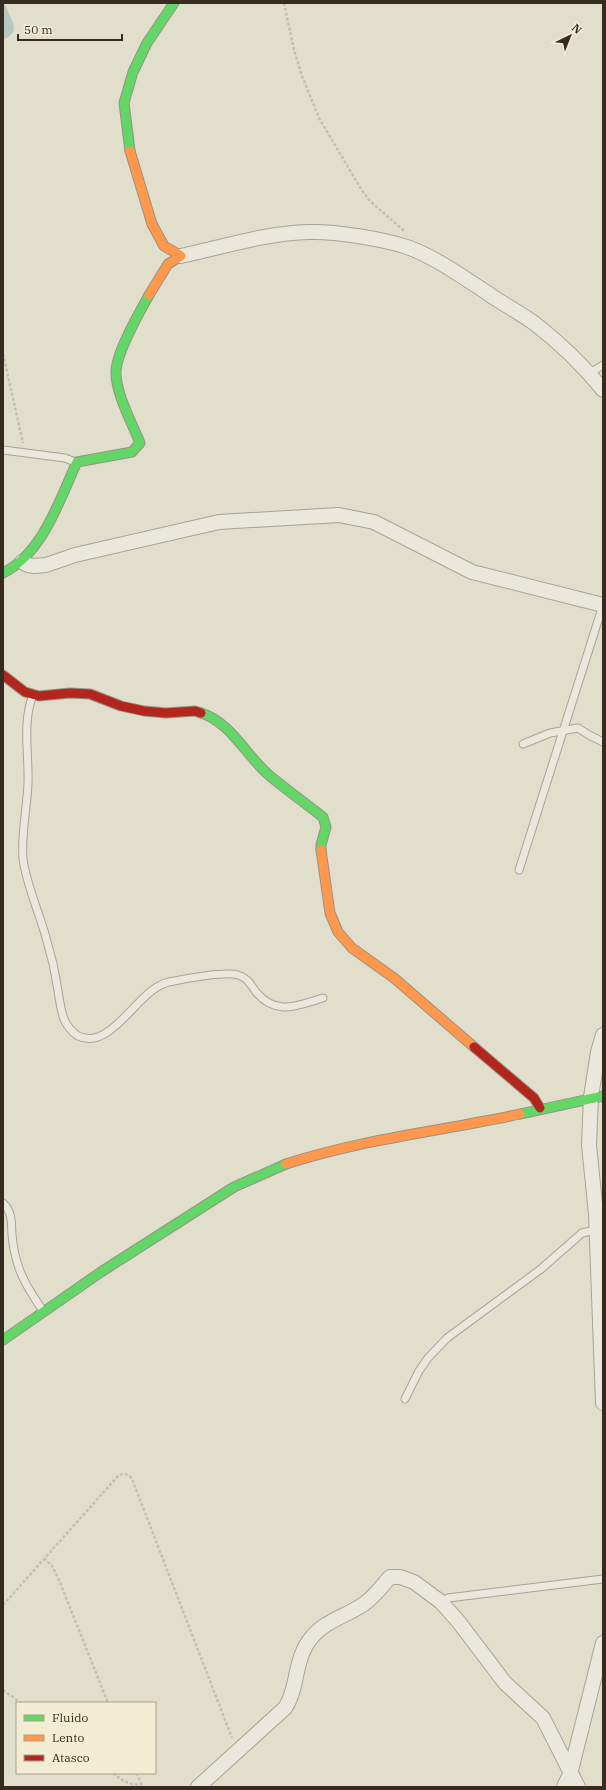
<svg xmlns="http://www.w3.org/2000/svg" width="606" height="1790" font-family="'IBM Plex Serif',serif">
<rect width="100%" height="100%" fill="#e2decc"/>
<path fill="#b7c8bf" d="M3,3C6,5 8,10 9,14C15,25 18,35 3,39Z"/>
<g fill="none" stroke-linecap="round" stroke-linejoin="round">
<g stroke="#a7a396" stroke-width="9">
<path id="lane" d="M590,373L603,365
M3,450L65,458L75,462
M33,695C22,722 29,754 28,783C27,809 21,833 23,859C27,888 41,916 48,945C52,958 55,971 57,985C59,996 60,1008 64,1019C67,1026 72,1032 78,1036C112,1052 138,988 169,982C183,979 226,971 238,975C248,978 251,985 256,992C277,1017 298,1005 323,998
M523,744L550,733L578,728L589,735L603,742
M519,870L603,605
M3,1203C13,1213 11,1222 12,1235C13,1246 15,1257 19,1268C24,1284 34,1297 43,1311
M405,1399L419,1371L428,1358L447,1338L541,1269L582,1233L596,1230
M441,1602L448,1598L603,1579"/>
</g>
<g stroke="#a7a396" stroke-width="16">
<path id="street" d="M181,256C223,247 266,233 309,232C334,231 383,239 407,247C435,257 461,276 486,292C501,303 519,312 534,323C560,343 583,365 603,390
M22,562L28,565L34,566L46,565L75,555L219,522L339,515L374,522L472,572L603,605
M603,1035L598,1052L591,1097L589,1145L596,1214L603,1403
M198,1787L285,1708C299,1688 293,1659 312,1637C325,1621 348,1615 364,1604C374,1597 382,1586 390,1577H400L414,1582L441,1602L458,1621L505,1683L543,1718L578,1787
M564,1787L570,1774L603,1643"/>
</g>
<g stroke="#979285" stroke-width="11">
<path id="fast" d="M130,151L124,103L133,72L147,43L174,3
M3,573C43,553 59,501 77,462L132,452L140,443C132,423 115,392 116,371C117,351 139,313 149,295
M201,713C231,722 246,756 270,776C287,790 305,803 323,817L326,827L321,845V850
M520,1114L603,1096
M3,1340L101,1272L234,1187L286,1164"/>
</g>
<g stroke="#979285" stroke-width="11">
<path id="slow" d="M130,151L152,224L164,246L181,256L168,264L149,295
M321,850L330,913L338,932L352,948L394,978L474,1047
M286,1164C362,1139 442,1131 520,1114"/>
</g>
<g stroke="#979285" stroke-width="11">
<path id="jam" d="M3,675L25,692L39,696L70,693L90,694L121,706L144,711L166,713L195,711L201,713
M474,1047L534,1098L540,1108"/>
</g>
<path stroke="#c3bfb4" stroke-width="2.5" stroke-dasharray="3 2" stroke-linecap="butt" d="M284,3L294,50L302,76L319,118L361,189L370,201L404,231
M3,354L23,443
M44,1558L52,1566L59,1580L108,1703
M3,1605L118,1476C123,1473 128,1473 132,1479L232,1738
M3,1690L21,1703
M113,1773C123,1781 129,1786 142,1784
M136,1773L143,1787"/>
<use href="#lane" stroke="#eae8dd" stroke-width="7"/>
<use href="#street" stroke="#eae8dd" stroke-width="14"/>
<use href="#fast" stroke="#63d668" stroke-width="9"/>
<use href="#slow" stroke="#ff974d" stroke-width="9"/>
<use href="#jam" stroke="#b3261e" stroke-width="9"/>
</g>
<rect width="606" height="1790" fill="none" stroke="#352c1f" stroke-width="8"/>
<rect x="16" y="1702" width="140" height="72" fill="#f3eed3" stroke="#a7a08b"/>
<rect x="24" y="1715" width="20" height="6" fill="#63d668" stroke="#a7a08b"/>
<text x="52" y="1722" font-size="12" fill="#352c1f">Fluido</text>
<rect x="24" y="1735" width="20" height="6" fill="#ff974d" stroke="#a7a08b"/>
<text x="52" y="1742" font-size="12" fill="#352c1f">Lento</text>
<rect x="24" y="1755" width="20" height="6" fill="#b3261e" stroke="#a7a08b"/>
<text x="52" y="1762" font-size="12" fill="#352c1f">Atasco</text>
<g transform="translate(570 36) rotate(43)" stroke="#f3eed3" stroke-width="3" paint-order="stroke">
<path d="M0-3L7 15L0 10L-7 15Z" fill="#352c1f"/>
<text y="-6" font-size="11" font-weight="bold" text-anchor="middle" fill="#352c1f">N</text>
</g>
<path d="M18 34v6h104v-6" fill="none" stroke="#352c1f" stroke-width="2"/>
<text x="24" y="34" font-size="12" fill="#352c1f" stroke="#f3eed3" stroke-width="3" paint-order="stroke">50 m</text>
</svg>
